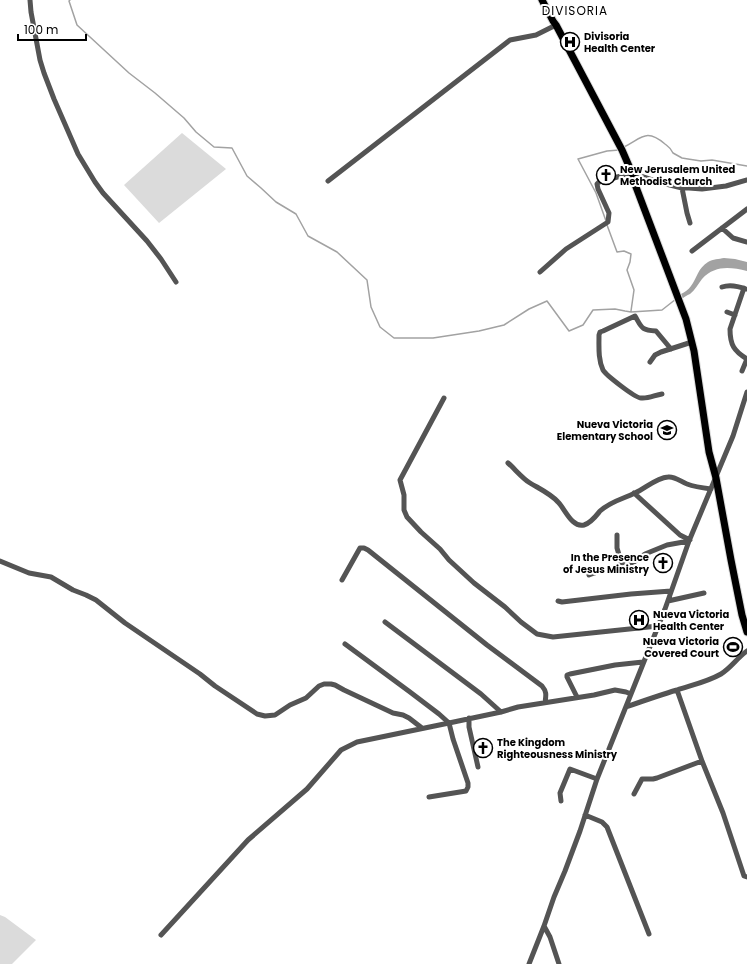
<svg xmlns="http://www.w3.org/2000/svg" width="747" height="964" font-family="Poppins,sans-serif">
<rect width="100%" height="100%" fill="#fff"/>
<path fill="#dbdbdb" d="M182,133L226,169L159,223L124,185Z
M0,915L5,917L36,940L12,964H0Z"/>
<path fill="#a2a2a2" d="M724,258L735,259L747,262V271C730,267 715,265 702,279C698,284 695,290 690,294C687,295 684,297 682,299L681,294C685,292 688,290 691,286C697,278 698,268 708,262C713,259 719,259 724,258Z"/>
<g fill="none" stroke-linecap="round" stroke-linejoin="round">
<path stroke="#a2a2a2" stroke-width="1.5" d="M70,0L69,1L77,25L129,73L155,93L184,118L196,132L214,147L232,148L247,176L261,188L276,202L296,214L308,236L337,252L367,280L371,307L380,327L394,338H433L479,331L504,325L529,309L547,301L569,331L583,325L593,310L615,309L625,311L631,312L662,310L676,299
M624,147C642,138 646,128 665,144C669,147 671,148 673,153L682,158L688,159L701,161L712,160L747,166
M606,221L596,193L578,159L607,151L619,150
M607,225L617,252L624,251L631,254L630,262L627,270L634,290L631,311"/>
<g stroke="#dbdbdb" stroke-width="9">
<path id="major" d="M542,0L553,21L556,25L622,150L632,173L636,187L686,319L694,351L709,452L716,478L731,560L742,615L747,632"/>
</g>
<path stroke="#545454" stroke-width="5" d="M30,0L31,12L40,60L44,73L54,99L78,154L95,182L103,193L147,241L161,259L176,282
M328,181L510,40L536,35L556,25
M682,188L687,213L690,223
M722,228L733,238L747,242
M692,251L747,209
M540,272L566,249L608,222L609,213L598,189L597,184L599,182L632,173L662,183L682,188H689L702,189L726,186L747,180
M722,287C730,284 738,286 746,289
M744,288L730,329C730,345 734,351 747,359
M727,312L735,315
M650,362L655,355L661,352L692,342
M742,371L747,359
M662,394C655,395 648,399 641,398C635,398 606,375 603,370C598,359 599,347 599,335L600,332L603,331L635,316C642,328 641,330 656,331L671,349
M444,398L400,480L404,495V510L407,517L421,532L440,549L449,560L474,583L505,607L521,622L537,634L553,637L658,626
M508,463C515,469 522,478 530,483C540,489 551,494 558,502C565,509 572,528 584,525C591,523 596,516 600,511C611,501 623,499 635,493C646,488 656,478 668,477C675,476 681,482 687,484C695,487 703,488 711,489
M634,493L680,535L690,540
M0,561L29,573L51,577L73,590L86,595L96,600L125,623L200,674L215,686L257,714L265,716L275,715L290,705L306,698L319,686L324,684H331L335,685L344,690L393,713L403,715L409,718L422,728
M622,565L634,562L645,554L667,545L689,541
M589,575L594,573L622,565L617,548V535
M342,580L360,548H364L368,550L487,645L542,686C547,692 546,695 545,703
M558,601L562,602L631,594L671,591
M668,601L704,593
M385,622L481,694L501,712
M345,644L410,692L439,714L449,723L453,739L468,783V787L466,791L429,797
M677,690L702,761L723,813L744,876L747,877
M631,694L665,609L689,541L733,436L747,392
M577,697L567,677V675L570,674L615,665L643,662
M626,707C643,701 660,695 677,690C692,685 707,682 721,674C731,668 737,658 747,651
M469,718V727L478,767
M634,794L642,779H653L657,778L702,761
M561,801L560,793L570,769L597,779
M585,815L602,822L607,827L649,934
M544,926L550,937L559,964
M161,935L248,840L307,789L341,750L357,742L449,723L501,712L518,707L594,695L615,690L626,692L631,694L597,779L580,831L565,871L554,897L544,926L529,964"/>
<use href="#major" stroke="#000" stroke-width="7"/>
</g>
<defs>
<g id="hospital-ring" transform="scale(1)"><circle r="9.5" fill="#fff" stroke="#000" stroke-width="1.5"/><path d="M-5-5h3v3.5h4V-5h3V5h-3V1.5h-4V5h-3Z" fill="#000"/></g>
<g id="church-ring" transform="scale(1)"><circle r="9.5" fill="#fff" stroke="#000" stroke-width="1.5"/><path d="M-1.2-6h2.4v3.5h3.3v2.4h-3.3V6h-2.4V-.1h-3.3v-2.4h3.3Z" fill="#000"/></g>
<g id="school-ring" transform="scale(1)"><circle r="9.5" fill="#fff" stroke="#000" stroke-width="1.5"/><path d="M0-5L7-2L0 1L-7-2ZM-4 1L0 2.5L4 1V4Q0 6-4 4Z" fill="#000"/></g>
<g id="stadium-ring" transform="scale(1)"><circle r="9.5" fill="#fff" stroke="#000" stroke-width="1.5"/><path d="M0-5a6.5 5 0 1 0 0 10a6.5 5 0 1 0 0-10ZM-3.5-1.8h7v3.6h-7Z" fill="#000"/></g>
</defs>
<g fill-rule="evenodd">
<use href="#hospital-ring" x="570" y="42"/>
<use href="#church-ring" x="606" y="175"/>
<use href="#school-ring" x="667" y="430"/>
<use href="#church-ring" x="663" y="563"/>
<use href="#hospital-ring" x="639" y="620"/>
<use href="#stadium-ring" x="733" y="647"/>
<use href="#church-ring" x="483" y="748"/>
</g>
<g text-anchor="middle" stroke-width="4" stroke-linejoin="round" paint-order="stroke">
<g font-size="10" font-weight="bold" fill="#000" stroke="#fff" text-anchor="start">
<text x="584" y="40">Divisoria<tspan x="584" dy="12">Health Center</tspan></text>
<text x="620" y="173">New Jerusalem United<tspan x="620" dy="12">Methodist Church</tspan></text>
<text x="653" y="428" text-anchor="end">Nueva Victoria<tspan x="653" dy="12">Elementary School</tspan></text>
<text x="649" y="561" text-anchor="end">In the Presence<tspan x="649" dy="12">of Jesus Ministry</tspan></text>
<text x="653" y="618">Nueva Victoria<tspan x="653" dy="12">Health Center</tspan></text>
<text x="719" y="645" text-anchor="end">Nueva Victoria<tspan x="719" dy="12">Covered Court</tspan></text>
<text x="497" y="746">The Kingdom<tspan x="497" dy="12">Righteousness Ministry</tspan></text>
</g>
<g font-size="12" letter-spacing="1" fill="#000" stroke="#fff">
<text x="575" y="15">DIVISORIA</text>
</g>
</g>
<path d="M18 34v6h68v-6" fill="none" stroke="#000000" stroke-width="2"/>
<text x="24" y="34" font-size="12" fill="#000000" stroke="#ffffff" stroke-width="3" paint-order="stroke">100 m</text>
</svg>
